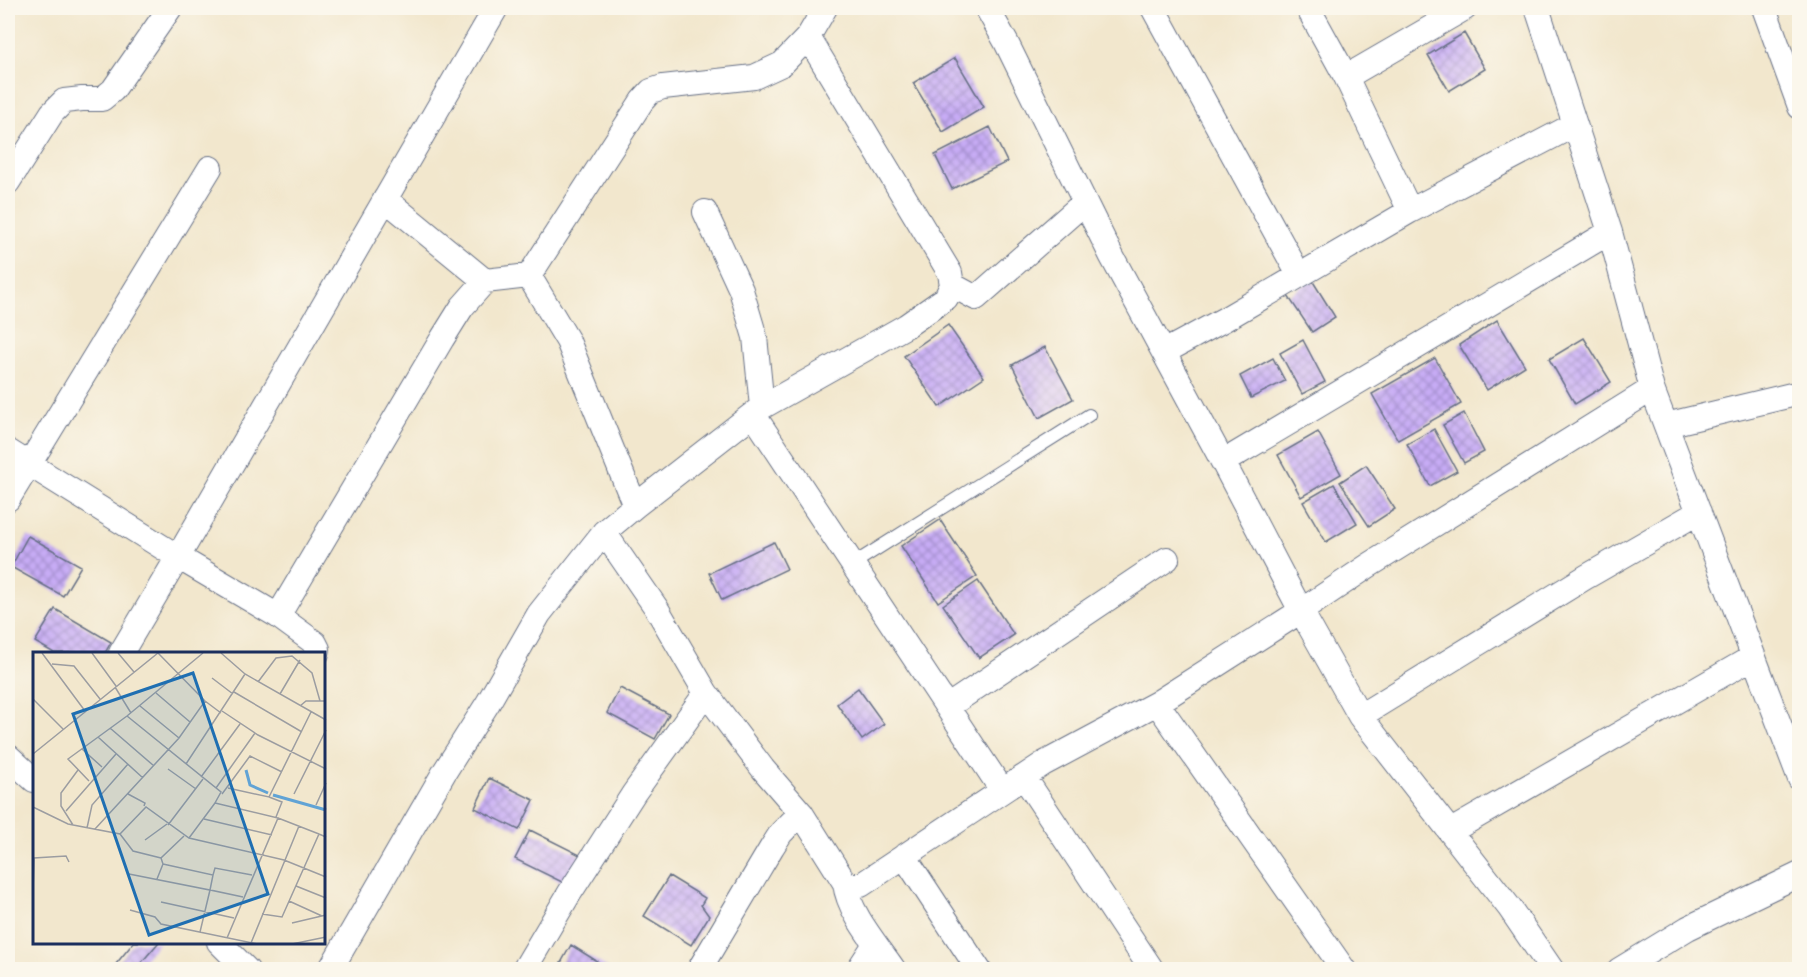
<svg xmlns="http://www.w3.org/2000/svg" width="1807" height="977" font-family="'Patrick Hand',sans-serif">
<defs>
<pattern id="building-cross-hatch" width="8" height="8" patternUnits="userSpaceOnUse" patternTransform="scale(1.5)"><rect width="8" height="8" fill="#c7acf5"/><path d="M0 0l8 8M0 8l8-8" fill="none" stroke="#a18cca"/></pattern>
</defs>
<rect width="100%" height="100%" fill="#fbf7ec"/>
<filter id="ink" filterUnits="userSpaceOnUse"><feTurbulence type="fractalNoise" baseFrequency=".0167" numOctaves="2"/><feDisplacementMap in="SourceGraphic" scale="12" xChannelSelector="R" yChannelSelector="G"/><feConvolveMatrix kernelMatrix="1 2 1 2 8 2 1 2 1" color-interpolation-filters="sRGB"/></filter>
<filter id="wash" filterUnits="userSpaceOnUse"><feTurbulence type="fractalNoise" baseFrequency=".008" numOctaves="4" result="noise"/><feDisplacementMap in="SourceGraphic" scale="24" xChannelSelector="R" yChannelSelector="G"/><feGaussianBlur stdDeviation="1.35" result="paint"/><feColorMatrix in="noise" values="0 0 0 0 0 0 0 0 0 0 0 0 0 0 0 0 0 1.4 0 .05"/><feComposite in="paint" operator="in"/></filter>
<g filter="url(#wash)">
<rect width="100%" height="100%" fill="#f2e7cd"/>
<g id="blocks">
<path fill="url(#building-cross-hatch)" d="M1464,33L1485,69L1449,91L1428,55Z
M955,58L984,107L943,132L913,83Z
M990,127L1007,162L952,189L935,155Z
M1312,280L1335,317L1312,332L1288,296Z
M1497,320L1525,366L1487,390L1459,345Z
M948,325L984,377L939,407L904,356Z
M1584,338L1611,382L1575,404L1549,359Z
M1303,340L1325,382L1302,394L1280,353Z
M1045,347L1073,399L1039,418L1012,365Z
M1273,358L1285,381L1251,398L1240,376Z
M1435,358L1461,404L1398,440L1372,394Z
M1464,413L1484,452L1464,463L1443,425Z
M1434,429L1457,471L1430,486L1407,444Z
M1318,432L1341,474L1301,497L1278,455Z
M1366,465L1395,509L1369,526L1340,482Z
M1334,484L1357,523L1326,542L1303,502Z
M940,520L977,576L938,602L901,546Z
M28,536L81,566L63,596L11,567Z
M774,542L787,569L722,600L709,573Z
M978,581L1014,635L979,658L943,605Z
M55,609L111,642L105,653H54L35,642Z
M620,688L669,714L655,739L607,713Z
M858,688L884,724L862,740L837,704Z
M489,778L534,800L519,830L475,808Z
M530,830L580,855L566,884L515,859Z
M669,876L705,898L701,905L709,916L691,945L644,916Z
M134,942H159L135,970H111Z
M571,945L611,970H557Z"/>
</g>
</g>
<g filter="url(#ink)">
<use href="#blocks" fill-opacity="0" stroke="#666f85" stroke-width="1.5"/>
<g fill="none" stroke-linecap="round" stroke-linejoin="round">
<g stroke="#666f85" stroke-width="14">
<path id="service" d="M853,564L1089,415"/>
</g>
<g stroke="#666f85" stroke-width="26">
<path id="minor" d="M987,8L1006,42L1111,255L1223,462L1301,611L1360,716L1509,907L1552,970
M1153,8L1299,275
M1308,8L1346,77L1410,211
M1537,8L1610,232L1652,389L1800,779
M1764,8L1800,107
M1346,77L1465,8
M8,182L52,113L64,101L82,99H102L113,90L170,8
M385,199L485,281L529,276L568,341L635,506
M705,212L741,290L755,337L762,407
M529,276L642,101L651,91L663,87L754,77L782,64L808,37L825,8
M485,281L462,307L442,339L278,616L178,557L496,8
M952,285L976,298L1085,202
M1164,352L1225,319L1410,211L1574,125
M753,414L1002,790
M1666,425L1800,393
M8,451L178,557L121,653
M1223,462L1610,232
M8,499L210,168
M604,532L657,609L706,693L763,769L801,813
M278,616L315,643L318,649L317,653
M1157,703L1344,970
M947,707L1167,559
M1360,716L1586,577L1699,512
M8,756L34,780
M1024,777L1152,970
M1451,831L1753,657
M904,856L979,970
M845,883C848,912 877,945 894,970
M219,942L247,970
M330,970L445,771L488,703L539,614L604,532L635,506L762,407L906,326L946,298L952,285L950,273L808,37
M524,970L569,894L634,793L706,693
M699,970L772,847L781,833L801,813L845,883L851,885H861L1043,764L1157,703L1301,611L1368,566L1652,389
M858,970L875,944
M1619,970L1688,928L1800,874"/>
</g>
<use href="#service" stroke="#fff" stroke-width="12"/>
<use href="#minor" stroke="#fff" stroke-width="24"/>
</g>
</g>
<g transform="translate(33 652)">
<rect width="292" height="292" fill="#f2e7cd"/>
<path fill="none" stroke="#61a3d5" stroke-width="3" d="M213,118L217,133L235,141M240,143L293,158"/>
<path fill="none" stroke="#9c9da1" stroke-width="1.5" d="M9,1L52,59M59,1L83,34M85,1L101,20M188,1L212,22L293,68M19,12L41,14L67,47M179,26L200,42M225,30L243,6L259,4L279,21L287,49M82,35L98,61M201,40L269,80M123,41L157,70M247,42L267,8M0,47L30,77M107,54L146,86M267,54L273,49H293M189,59L225,83L293,117M94,64L188,140L182,151L245,166L194,286M77,76L121,114M65,85L110,126M49,97L69,115M0,102L125,1L172,49M153,112L212,22M135,117L163,137M168,125L207,72M56,129L35,107L94,64L170,1M183,136L222,81M195,136L236,145L278,60M95,142L112,151L111,154M189,142L217,104L249,120M261,142L293,78M236,145L249,150L243,165M283,153L293,131M0,155L35,172L87,182L100,199L128,206M33,159L83,102M245,166L286,182M171,167L239,183M40,173L28,154V141L45,118M135,173L170,127M54,176L59,153L95,112M62,177L146,86L172,49L188,61M87,182L113,155L156,186L251,208L293,225M156,186L182,151M112,188L134,172M96,222L177,238L180,223L130,212M180,223L182,216L219,223M124,227L130,212L128,206L151,184M263,234L293,246M0,240L1,206L33,204L36,210M256,249L289,264M128,250L201,266M97,258L122,265L128,272L224,292M229,262L249,265L286,182L293,185M259,271L293,263M167,280L177,238L210,245M218,291L266,174M259,292L293,285"/>
<path fill="#1f6fb2" fill-opacity="0.15" stroke="#1f6fb2" stroke-width="3" d="M160,21L235,242L116,283L40,62Z"/>
<rect width="292" height="292" fill="none" stroke="#1b2f5e" stroke-width="3"/>
</g>
<rect width="1807" height="977" fill="none" stroke="#fbf7ec" stroke-width="30"/>
</svg>
